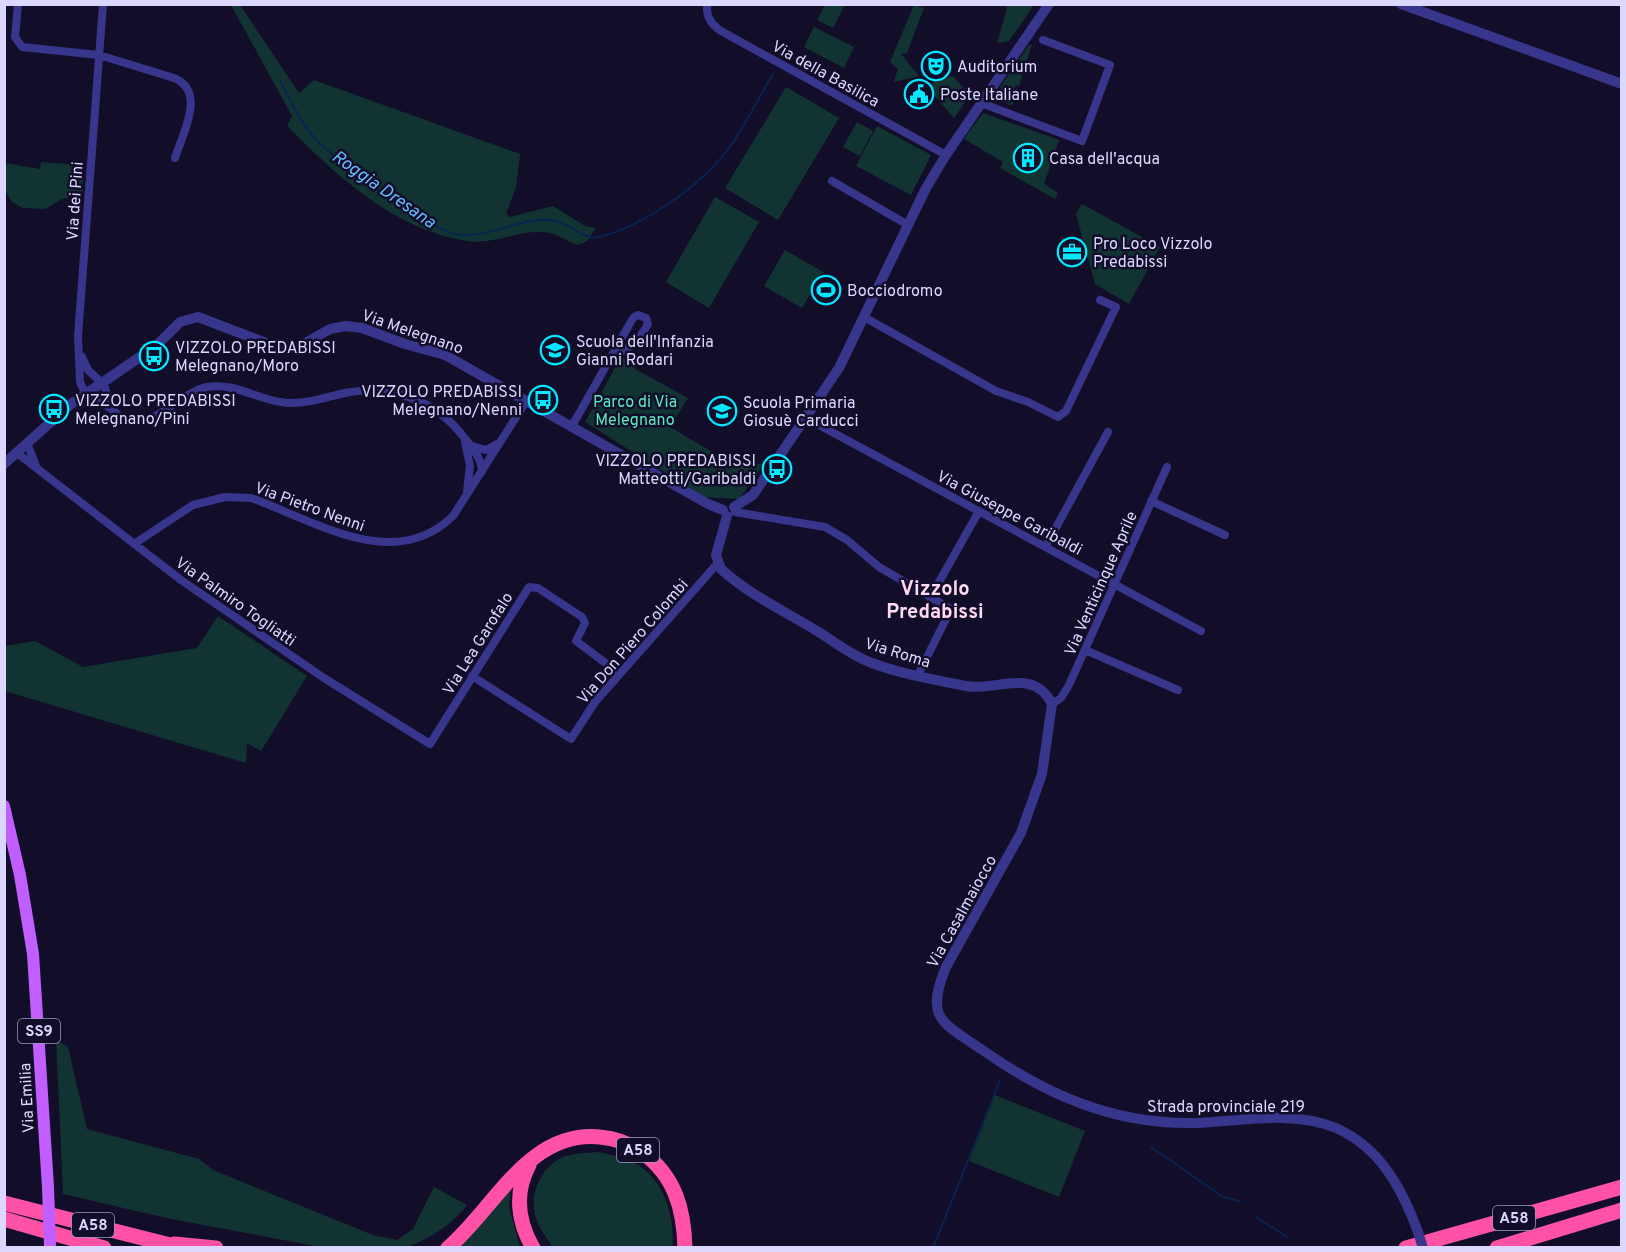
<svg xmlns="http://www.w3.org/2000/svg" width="1626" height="1252" font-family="Overpass,sans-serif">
<rect width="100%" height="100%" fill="#120e29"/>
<path fill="#113432" d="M231,5H240L299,93L314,80L520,154L516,187L506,214L510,217L553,206L585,226L596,228L587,241L578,245C567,241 556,233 544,232C519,230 494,245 467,241C394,230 336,175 287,126L292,116Z
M825,5H845L833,28L817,20Z
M914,5L924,8L907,53L901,54L919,76L894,82L898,69L890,62Z
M1003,5H1034L1009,41L997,43L1007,8Z
M814,27L854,47L844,68L804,47Z
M1032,44L1019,86L1016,85L1014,90L1017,92L1013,104L1010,105L995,99L994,96L1029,45Z
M953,76L970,95L954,118L927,87L931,83L942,81L941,78Z
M786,87L839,118L778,220L725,188Z
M983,113L1059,140L1044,184L1058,193L1055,199L1000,168L1003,162L964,139Z
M857,122L873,131L860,156L843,147Z
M877,126L931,155L911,195L856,166Z
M41,162L79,165V172H84L82,194L62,199L45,209L23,208L12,202L5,190V163L40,169Z
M715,197L759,222L709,308L666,282Z
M1082,204L1160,247L1129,304L1095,284L1076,214Z
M785,250L823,272L802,308L764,286Z
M642,355L635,369L688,398L670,427L719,456L763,465L739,499L704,497L585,422L620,359Z
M218,616L307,676L261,751L247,743L246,763L5,691V646L35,641L83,667L197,648Z
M56,1040L68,1047L87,1129L199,1159L213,1170L373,1235L397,1240L413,1229L434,1187L467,1205C453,1224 428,1240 406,1247H321L171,1219L63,1194Z
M995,1095L1085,1131L1059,1197L969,1161Z
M599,1152C608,1154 617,1156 626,1159C661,1171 676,1214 672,1247H553C545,1236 536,1224 534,1210C531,1188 545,1163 566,1156C576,1153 588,1153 599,1152Z
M511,1190L509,1207L520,1247H460Z"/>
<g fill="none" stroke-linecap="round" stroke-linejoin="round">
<path stroke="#08234e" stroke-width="2" d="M280,81C290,99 299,120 313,136C335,161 429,232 461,235C491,237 521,217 551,220C567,222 578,235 593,238C636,231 694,190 722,157C742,133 756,102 773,74
M1151,1147L1223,1197L1239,1201
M1256,1217L1287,1237
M933,1248L1000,1080
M1280,1248V1247"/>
<path stroke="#38368c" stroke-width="8" d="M18,4L15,37L22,47L99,55L174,78C207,91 182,135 175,158
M103,4L78,336L80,382L87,397C93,402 101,402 107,406C117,412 122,421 134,422C156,424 183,392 207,387C235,382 260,401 287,403C307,404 326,397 345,393C390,384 435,400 463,436C471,446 481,457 482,471
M707,4C706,17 711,24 721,31L946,155
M981,103L1082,141L1110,65L1043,40
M832,181L908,225
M864,317L996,391L1028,402L1058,417L1066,411L1116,307L1100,300
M82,357L88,370L104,385L112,409
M806,418L1201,631
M572,426L633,318L638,315L646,318L648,324C638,342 631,348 613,356
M465,442L470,466L467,492
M27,443L36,466
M472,446L486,450L497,444
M17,453L181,580L324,678L430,744L529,587L538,588L582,617L585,623L576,641L619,673
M1151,501L1225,535
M735,512L825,527L847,540L879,567L951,609L918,675
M134,544L193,505L225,497L251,498C314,520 394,574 453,516L527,400
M1046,546L1108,432
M930,598L979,511
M1085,650L1178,690
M472,676L571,739L595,702L717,564
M1052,704L1061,698L1069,685L1167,467"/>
<path stroke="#38368c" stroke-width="10" d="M1401,4L1622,84
M4,464L71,404L156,346L180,322L198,317L279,348L298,347L330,329L346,326L362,328L405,344L445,355L708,504L723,510
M734,507L753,495L839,368L926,188L946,155L1049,4
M727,516L716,555L721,569C748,594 786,612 817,631C835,642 852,656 872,663C901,674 935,680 966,686C996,692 1033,666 1052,704L1042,774L1021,833L946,967C925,1018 941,1022 981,1049C1046,1095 1115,1125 1196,1123C1241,1121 1293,1110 1336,1128C1381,1148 1402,1189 1418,1232"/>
<path stroke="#c05eff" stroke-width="12" d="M4,806L20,875L33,954L48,1187"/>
<path stroke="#ff52a7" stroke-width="15" d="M529,1165C514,1193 518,1222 533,1248
M4,1203L182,1248
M4,1219L104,1248
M174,1244L216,1248
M448,1248C495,1208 528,1130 600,1137C614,1138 630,1144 642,1152C675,1176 684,1209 685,1248
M1406,1248L1622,1187
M1497,1248L1622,1210"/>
<path stroke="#38368c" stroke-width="10" d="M1418,1232L1423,1248"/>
<path stroke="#c05eff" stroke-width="12" d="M48,1187L50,1246"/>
</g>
<defs>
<g id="theatre-ring" transform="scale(1.5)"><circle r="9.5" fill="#120e29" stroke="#03e9ff" stroke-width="1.5"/><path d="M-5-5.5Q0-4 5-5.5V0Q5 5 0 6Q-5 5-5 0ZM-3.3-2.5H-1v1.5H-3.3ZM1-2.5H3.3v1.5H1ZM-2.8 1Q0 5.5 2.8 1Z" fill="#03e9ff"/></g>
<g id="civic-ring" transform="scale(1.5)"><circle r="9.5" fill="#120e29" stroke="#03e9ff" stroke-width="1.5"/><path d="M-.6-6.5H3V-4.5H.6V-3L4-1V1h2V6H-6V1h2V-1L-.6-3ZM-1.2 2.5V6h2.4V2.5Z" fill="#03e9ff"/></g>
<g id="building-ring" transform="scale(1.5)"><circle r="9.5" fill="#120e29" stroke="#03e9ff" stroke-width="1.5"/><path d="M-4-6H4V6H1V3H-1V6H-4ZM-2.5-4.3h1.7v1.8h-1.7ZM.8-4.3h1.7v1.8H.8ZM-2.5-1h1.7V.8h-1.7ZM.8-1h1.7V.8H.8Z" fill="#03e9ff"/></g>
<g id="office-ring" transform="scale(1.5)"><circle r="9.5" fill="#120e29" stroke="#03e9ff" stroke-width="1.5"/><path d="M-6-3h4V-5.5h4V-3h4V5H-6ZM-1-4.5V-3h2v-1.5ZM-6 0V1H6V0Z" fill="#03e9ff"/></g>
<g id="stadium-ring" transform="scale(1.5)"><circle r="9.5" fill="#120e29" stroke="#03e9ff" stroke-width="1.5"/><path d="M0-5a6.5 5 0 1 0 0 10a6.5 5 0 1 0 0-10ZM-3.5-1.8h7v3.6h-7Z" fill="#03e9ff"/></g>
<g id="school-ring" transform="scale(1.5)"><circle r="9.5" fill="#120e29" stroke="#03e9ff" stroke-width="1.5"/><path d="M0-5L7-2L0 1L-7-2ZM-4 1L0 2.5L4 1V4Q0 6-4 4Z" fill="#03e9ff"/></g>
<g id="bus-ring" transform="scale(1.5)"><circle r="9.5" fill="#120e29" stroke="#03e9ff" stroke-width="1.5"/><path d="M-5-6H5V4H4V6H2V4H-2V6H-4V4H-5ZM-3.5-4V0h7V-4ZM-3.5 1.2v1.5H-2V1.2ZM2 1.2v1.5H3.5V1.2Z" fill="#03e9ff"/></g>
</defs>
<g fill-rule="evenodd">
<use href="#theatre-ring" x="936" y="66"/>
<use href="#civic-ring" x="919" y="94"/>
<use href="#building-ring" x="1028" y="158"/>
<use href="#office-ring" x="1072" y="252"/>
<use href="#stadium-ring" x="826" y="290"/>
<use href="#school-ring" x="555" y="350"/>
<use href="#bus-ring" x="154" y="356"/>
<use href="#bus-ring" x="543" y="400"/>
<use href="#bus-ring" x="54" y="409"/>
<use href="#school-ring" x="722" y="411"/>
<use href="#bus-ring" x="777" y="469"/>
</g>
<g text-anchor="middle" stroke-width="5" stroke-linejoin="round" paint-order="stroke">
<g fill="#120e29" stroke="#9f9bbf" stroke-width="1.5">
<rect x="18" y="1019" width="42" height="24" rx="4.5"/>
<rect x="617" y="1138" width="42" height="24" rx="4.5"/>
<rect x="1493" y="1206" width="42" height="24" rx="4.5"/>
<rect x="72" y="1213" width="42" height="24" rx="4.5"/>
</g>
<g font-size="15" font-weight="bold" fill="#dbd7ff">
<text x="39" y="1036">SS9</text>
<text x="638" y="1155">A58</text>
<text x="1514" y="1223">A58</text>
<text x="93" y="1230">A58</text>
</g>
<g font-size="16" fill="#dbd7ff" stroke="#120e29" text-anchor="start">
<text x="957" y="72">Auditorium</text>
<text x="940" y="100">Poste Italiane</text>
<text x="1049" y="164">Casa dell'acqua</text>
<text x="1093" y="249">Pro Loco Vizzolo<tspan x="1093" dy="18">Predabissi</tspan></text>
<text x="847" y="296">Bocciodromo</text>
<text x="576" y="347">Scuola dell'Infanzia<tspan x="576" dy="18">Gianni Rodari</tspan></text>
<text x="175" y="353">VIZZOLO PREDABISSI<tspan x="175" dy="18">Melegnano/Moro</tspan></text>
<text x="522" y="397" text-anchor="end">VIZZOLO PREDABISSI<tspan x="522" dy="18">Melegnano/Nenni</tspan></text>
<text x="75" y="406">VIZZOLO PREDABISSI<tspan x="75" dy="18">Melegnano/Pini</tspan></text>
<text x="743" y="408">Scuola Primaria<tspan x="743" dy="18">Giosuè Carducci</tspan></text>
<text x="756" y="466" text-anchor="end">VIZZOLO PREDABISSI<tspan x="756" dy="18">Matteotti/Garibaldi</tspan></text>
</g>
<g font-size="16" fill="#dbd7ff" stroke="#120e29">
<text transform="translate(826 73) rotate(29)" y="6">Via della Basilica</text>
<text transform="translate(74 201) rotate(-86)" y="6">Via dei Pini</text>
<text transform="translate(413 331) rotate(19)" y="6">Via Melegnano</text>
<text transform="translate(310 506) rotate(20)" y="6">Via Pietro Nenni</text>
<text transform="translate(1010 512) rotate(28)" y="6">Via Giuseppe Garibaldi</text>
<text transform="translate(1100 583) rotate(-66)" y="6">Via Venticinque Aprile</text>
<text transform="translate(236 601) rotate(35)" y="6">Via Palmiro Togliatti</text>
<text transform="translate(632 641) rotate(-49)" y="6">Via Don Piero Colombi</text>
<text transform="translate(477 643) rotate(-58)" y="6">Via Lea Garofalo</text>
<text transform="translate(898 652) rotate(17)" y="6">Via Roma</text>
<text transform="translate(961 911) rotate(-61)" y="6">Via Casalmaiocco</text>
<text transform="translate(26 1098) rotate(-93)" y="6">Via Emilia</text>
<text x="1226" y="1112">Strada provinciale 219</text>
</g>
<g font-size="16" fill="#59e9c3" stroke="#120e29">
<text x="635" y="407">Parco di Via<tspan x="635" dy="18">Melegnano</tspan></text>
</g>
<g font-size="18" font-style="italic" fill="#65baff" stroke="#120e29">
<text transform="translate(384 189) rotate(35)" y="6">Roggia Dresana</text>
</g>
<g font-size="20" font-weight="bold" fill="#ffd9f2" stroke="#120e29">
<text x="935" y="595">Vizzolo<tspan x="935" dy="23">Predabissi</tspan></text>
</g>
</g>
<rect width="1626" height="1252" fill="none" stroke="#dbd7ff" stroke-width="12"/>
</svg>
